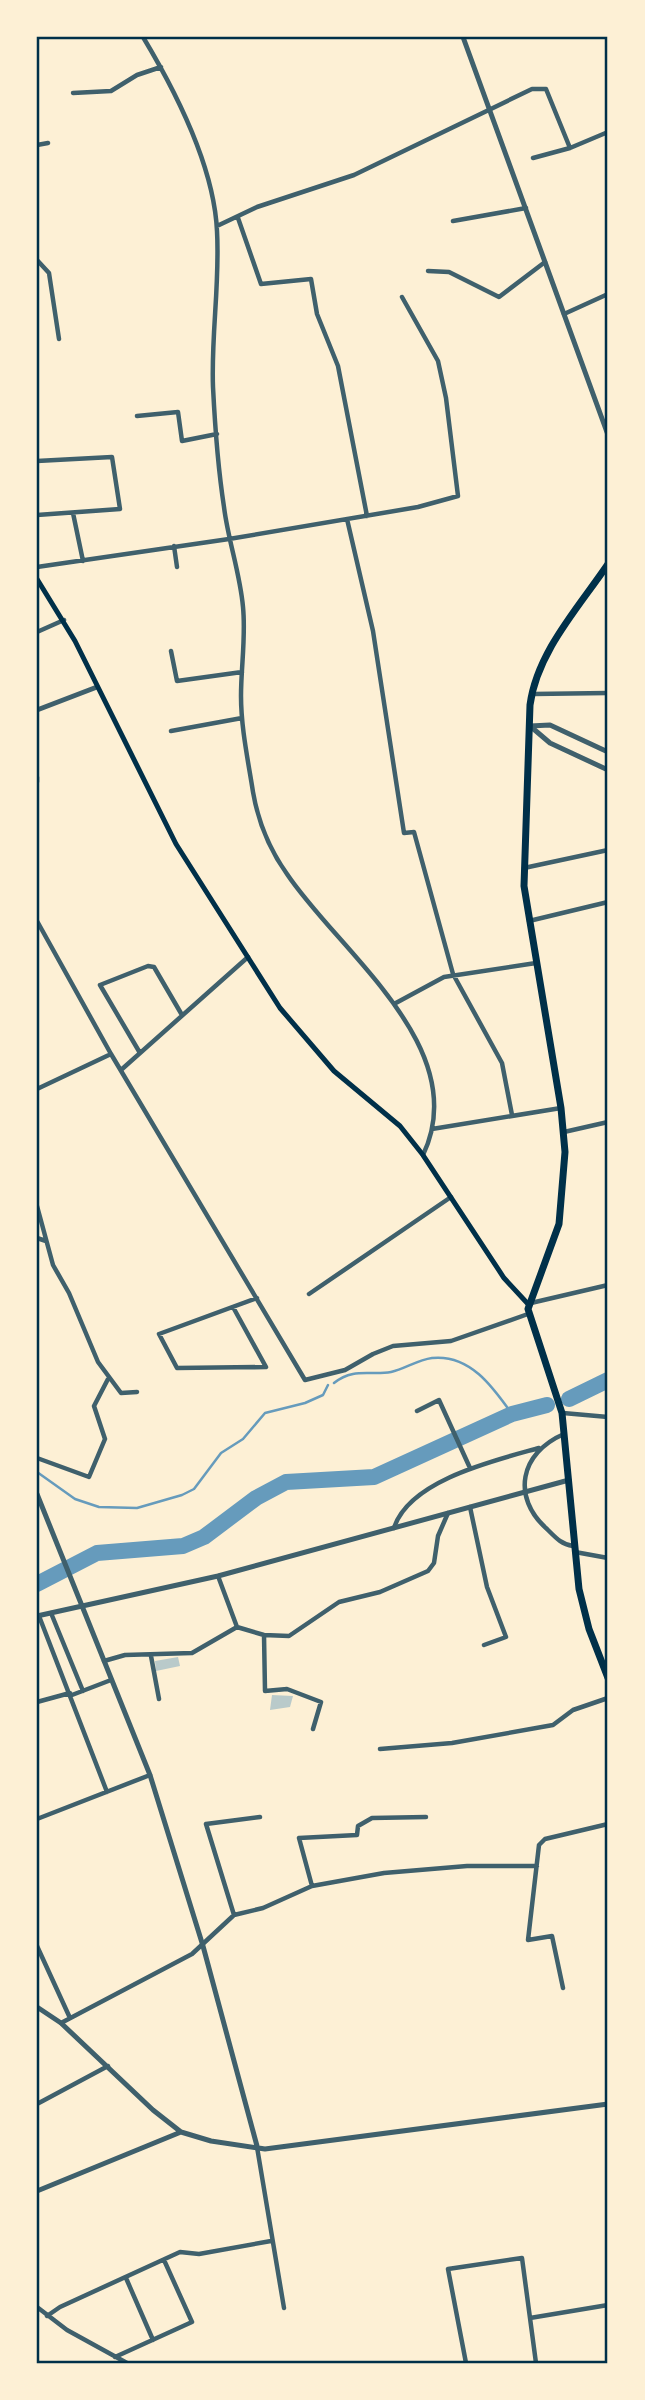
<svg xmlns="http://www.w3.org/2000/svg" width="645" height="2400" font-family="'Nunito Sans',sans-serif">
<rect width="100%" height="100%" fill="#fdf0d5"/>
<path fill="#b9caca" d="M178,1657L180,1666L156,1671L155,1661Z
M272,1695L293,1696L290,1707L270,1710Z"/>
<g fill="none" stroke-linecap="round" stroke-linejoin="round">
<path stroke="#669bbc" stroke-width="2.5" d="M334,1383C354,1367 371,1376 391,1372C405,1369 417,1360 432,1358C470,1354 493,1387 512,1414
M37,1472L75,1499L99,1507L137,1508L182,1495L194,1489L221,1453L243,1439L265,1413L305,1403L323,1395L328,1385"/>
<path stroke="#669bbc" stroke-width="16" d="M569,1399L608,1380
M37,1584L97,1553L183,1546L204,1537L256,1498L286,1482L374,1477L512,1414L547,1405"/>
<path stroke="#3f606c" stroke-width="4.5" d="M143,37C176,92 214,166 217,231C220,284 211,335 213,387C215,427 218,468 224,507C228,540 240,573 243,607C246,637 241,666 241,696C241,728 248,760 253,792C258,821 270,850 287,874C339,952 474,1048 423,1155
M73,93L111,91L137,75L161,67
M37,145L48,143
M533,158L570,148
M238,218L261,284L311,279L317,314L338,366L367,516
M453,221L526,208
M217,226L257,207L354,175L532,89H546L570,148L608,132
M37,260L49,273L59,339
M428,271L449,272L499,297L545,262
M564,314L608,294
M137,416L178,412L182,441L217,434
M37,461L112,457L120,509L37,515
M73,513L83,561
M347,519L373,631L404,833L414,832L453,974L502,1063L512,1115
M174,546L177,567
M37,567L229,539L418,507L458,496L446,398L438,361L402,297
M37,632L64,620
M171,651L177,681L242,672
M533,694L608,693
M171,731L242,718
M37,777V782
M524,868L608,850
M37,921L111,1054L305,1380L345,1370L373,1354L393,1346L451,1341L528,1314
M529,921L608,902
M394,1004L444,977L536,963
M140,1053L100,985L148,966L154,967L182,1015
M121,1070L248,957
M37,1089L111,1054
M432,1129L561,1108
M564,1132L608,1122
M37,1206L53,1265L69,1293L98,1362L121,1393L137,1392
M37,1238L46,1241
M309,1294L451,1197
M531,1303L608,1285
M233,1307L266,1367L177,1368L159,1334L257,1298
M417,1411L439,1400L470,1468
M563,1413L608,1417
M564,1434C520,1453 511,1497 547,1529C556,1538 561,1544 573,1546
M37,1458L89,1477L105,1439L94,1406L108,1379
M470,1507L487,1587L506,1637L484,1645
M394,1528C409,1480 496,1460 539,1448
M575,1552L608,1558
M218,1576L237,1627L264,1635L289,1636L339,1602L380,1592L428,1571L434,1563L438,1536L448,1513
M51,1613L83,1691
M39,1616L107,1792
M264,1635L265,1691L287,1689L321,1702L313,1729
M151,1656L159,1699
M104,1661L125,1655L192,1653L237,1627
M72,1695L111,1680
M37,1702L70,1693
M380,1749L452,1743L553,1725L573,1710L608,1698
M37,1819L150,1775
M312,1886L299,1838L357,1835L358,1826L372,1818L426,1817
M234,1915L206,1824L260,1817
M37,1946L70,2018
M563,1988L552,1936L528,1940L539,1845L545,1839L608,1824
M61,2023L192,1954L234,1915L263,1908L312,1886L384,1873L467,1866H537
M37,2104L108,2066
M257,2147L284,2308
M126,2278L153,2340
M37,2307L67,2330L127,2363
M47,2316L60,2307L180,2252L199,2254L271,2241
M530,2318L608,2305
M115,2357L192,2322L164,2260
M466,2363L448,2269L522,2258L536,2363"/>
<path stroke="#3f606c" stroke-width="5" d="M463,37L608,435
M37,710L97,687
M530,726L550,743L608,770
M530,726L550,725L608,752
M37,1494L150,1775L203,1946L257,2146
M37,1616L218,1576L569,1480
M37,2007L61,2023L153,2110L181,2132L211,2141L265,2149L608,2104
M37,2191L181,2132"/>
<path stroke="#003049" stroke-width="5" d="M37,579L75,641L176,844L280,1008L334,1071L400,1126L423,1155L504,1278L528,1304"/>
<path stroke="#003049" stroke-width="7" d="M608,564C579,607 537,652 530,705L524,886L561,1108L565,1152L559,1224L528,1309L562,1413L579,1589L589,1629L608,1678"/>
</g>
<rect width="645" height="2400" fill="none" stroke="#fdf0d5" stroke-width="77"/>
<rect x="38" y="38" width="568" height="2324" fill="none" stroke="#003049" stroke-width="2.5"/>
</svg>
